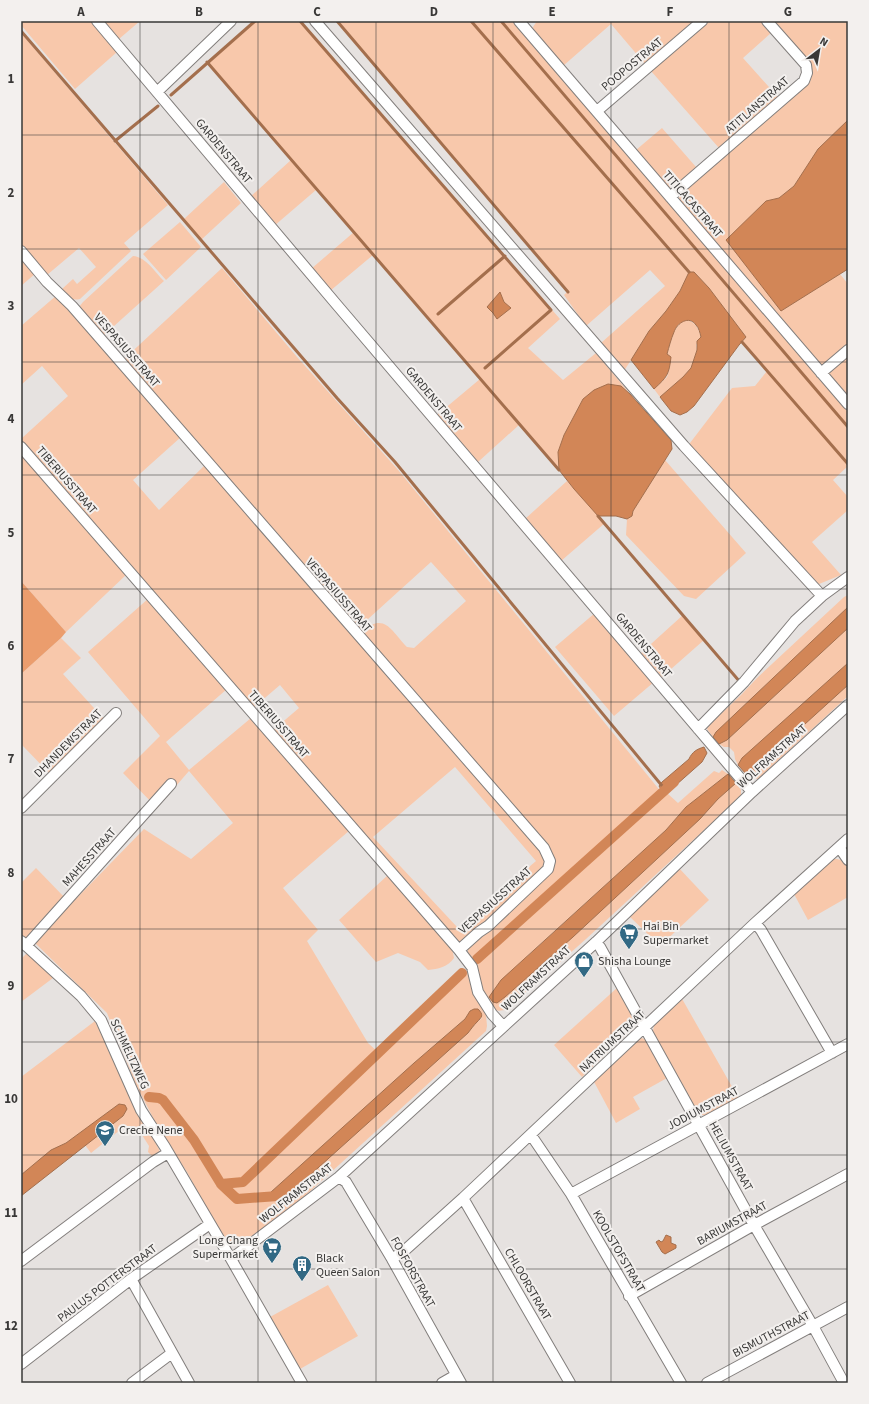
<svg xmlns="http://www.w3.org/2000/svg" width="869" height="1404" font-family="'Source Sans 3',sans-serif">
<rect width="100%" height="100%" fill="#e6e2e0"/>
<path fill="#f8c8ab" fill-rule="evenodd" d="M21,21H90L117,52L75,89L21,25Z
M104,21H140L119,39Z
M255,21H300L560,319L528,348L563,380L596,353L630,394L621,386L583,399L564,435L558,452L559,470L519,425L478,462L437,415L480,379L373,255L330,291L311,269L354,232L316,190L274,226L250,197L291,160L207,62Z
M337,21H512L848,412V466L833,480L848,497V510L812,542L841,575L819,584L812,582L690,447V443L732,388L755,386L767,371L742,342L746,337L709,288L694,272H689L680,291L666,311L649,331L631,360L624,371L601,343L665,286L650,270L586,326L564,295L568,291Z
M537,21H696L645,64L611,24L563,66L534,31L533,27Z
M710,21H761L771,33L743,58L778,97L719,148L651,71Z
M773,21H848V120L818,149L794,186L779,198L766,201L781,311L840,274L848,284V344L826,363L821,365L817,363L680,202L679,197L680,194L810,82L812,66Z
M21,33L168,205L124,243L131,251L80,299C72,301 64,297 62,289L73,279L77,284L96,267L79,248L47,275L21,244Z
M662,128L696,167L677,184L669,187L666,186L636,150Z
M224,182L241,203L201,240L184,219Z
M180,222L201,247L166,280L143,254Z
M21,255L36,273L21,286Z
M133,256C146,257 155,272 164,281L103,336L81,311L79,307L83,302Z
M222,268L297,357L399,471L662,793H667L678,803L714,771L719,773L722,770L728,774L686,807L666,830L528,955L505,997L573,937L700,819L718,799L736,783L741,790V796L586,939L506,1010C502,1010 498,1012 494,1009C482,1000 477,973 477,959H471L468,955V949L473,942L553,864L361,632C385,611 391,631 407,647L414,648L466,601L431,562L357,629L123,360Z
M57,295L181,437L133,480L159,510L205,465L543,853L546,860L542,871L466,940L457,942L272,731L299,708L280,685L253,708L21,441V439L68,396L42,366L21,385V326ZM455,767L536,861L458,928L373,837Z
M686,320C696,322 698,328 701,337L696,345L697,350L691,368L683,377L660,397L654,389L667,377L670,366L667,354L674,331L681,322Z
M848,356V398L831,378L829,373L834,367Z
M21,453L127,574L66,632L21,581Z
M665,460L746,553L696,599L684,596L626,535L627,519L632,516L633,511Z
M567,481L605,523L561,561L525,519Z
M848,595V607L716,732L713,737L707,729L710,724L741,695L757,678L844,597Z
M149,598L227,689L166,742L189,770L251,718L350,830L283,888L318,930L307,941L368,1043L379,1053L466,970L471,977L480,1005L486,1015L487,1026L486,1031L295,1205L249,1238C238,1244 230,1247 221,1235L187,1172L161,1133L136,1085L107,1013L36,944V940L144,829L191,859L233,823L189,771L157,808L123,773L160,736L88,652ZM470,1011L482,1018L476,1023L468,1033L289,1194L270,1199L269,1195L271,1192L414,1063L465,1019Z
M595,613L654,682L614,716L555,647Z
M683,615L704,640L662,677L641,653Z
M848,628V663L742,758L738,765L735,759L734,752L729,747H724L719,744L727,740Z
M61,638L81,658L63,674L104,719L52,776L22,745L21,746V674Z
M848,685V696L758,779L753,778L746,774L751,773Z
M834,859C853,858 848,883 848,897L808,920L794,894L828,862Z
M678,867L709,900L660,946L627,914Z
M36,868L67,900L27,939L21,936V883Z
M388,875L452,948L454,958C448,967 438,969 428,970L420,962L398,953L376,962L339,920Z
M27,953L53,978L21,1002V959Z
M618,987L634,1019V1024L632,1029L582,1077L554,1045Z
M681,997L739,1099L708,1115H701L696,1111L653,1033C653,1017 670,1007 681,997Z
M95,1021L138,1115L151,1132L161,1154L154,1158L148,1152L149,1146L137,1127L125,1126L91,1153L85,1145L123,1116L125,1112L119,1104L66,1143L51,1150L21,1175V1077Z
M641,1038L645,1039L667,1078L633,1097L640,1109L616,1123L592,1078L637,1039Z
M328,1285L358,1336L300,1369L270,1317Z"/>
<path fill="#eb9d6d" d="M21,581L66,632L61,638L21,674Z"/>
<path fill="#d28657" stroke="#a46f4d" d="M848,120V269L781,311L726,240L766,201L779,198L794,186L818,149Z
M689,272H694L709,288L746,337L739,345L694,406L687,412L680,415L671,411L660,397L683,377L691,368L697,350V341L701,337C700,333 699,328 696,325C689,315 677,323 674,332C671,339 669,347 667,354L671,357C669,375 667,377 654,389L631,360L649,331L666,311L680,291Z
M500,292L504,302L511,308L497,319L493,313L487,307Z
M608,384L621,386L630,394L671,440L672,449L633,511L632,516L627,519L616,516H598L574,489L559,470L558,452L564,435L583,399L594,390Z
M848,607V628L727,740L719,744L713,737L716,732Z
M848,663V685L751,773L746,774L738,765L742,758Z
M704,747L707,753L702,762L667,793L662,791L659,786L662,782L689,759C692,752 697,749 704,747Z
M728,774L736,783L718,799L700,819L573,937L505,997L497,1003L493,1002L489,997L501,980L666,830L686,807Z
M474,1009H478C484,1015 482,1017 477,1022C474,1025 471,1029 468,1033L289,1194L281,1200L270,1199L269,1195L271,1192L414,1063L465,1019L470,1011Z
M119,1104L125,1105L127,1109L123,1116L21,1196V1175L51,1150L66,1143Z
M666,1235L671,1237V1243L676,1245V1248L665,1254L662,1252L656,1242L659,1240L661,1242L663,1241Z"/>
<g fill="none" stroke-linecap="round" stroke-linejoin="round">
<path stroke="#a46f4d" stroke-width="3" d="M300,21L551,310L485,368
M337,21L568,292
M471,21L689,272
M501,21L848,427
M21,31L337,398L395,462L663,787
M207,62L559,470
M171,95L255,21
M115,141L158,106
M438,314L505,256
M742,342L848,464
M598,516L740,682"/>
<path stroke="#d28657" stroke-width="10" d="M477,959L674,782
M149,1097L159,1098L163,1100L194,1140L221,1184L237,1199L278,1196L281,1194
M221,1184L243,1182L462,973"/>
<g stroke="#827e7c" stroke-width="12">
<path id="minor" d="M97,21L337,305L752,792
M315,21L684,446L822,596L848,577
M519,21L848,404
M157,92L231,21
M597,111L702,21
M670,197L804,81L807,73L806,65L767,21
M21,251L47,282L72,306L544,848L550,861L548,869L488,926L479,932L459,950
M821,373L848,350
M21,447L459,950L472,967L478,992L492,1014L503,1026
M698,729L744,682L795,621L822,596
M21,808L116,713
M839,847L848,860
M755,923L761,930L832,1053
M21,941L81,996L101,1020L141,1110L165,1147L231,1259L302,1383
M596,942L600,947L754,1225L813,1326L844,1383
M26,946L171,784
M531,1135L571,1194L681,1383
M339,1177L346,1182L392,1259L461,1383
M571,1194L848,1044
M463,1198L570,1383
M231,1259L339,1177L596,942L752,792L848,705
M392,1259L404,1251L463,1198L755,923L848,839
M21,1261L153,1162L168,1153
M131,1279L189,1383
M629,1296L754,1225L848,1174
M21,1364L131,1279L210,1224
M132,1383L172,1353
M442,1383L456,1375
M707,1383L848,1307"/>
</g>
<use href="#minor" stroke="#fff" stroke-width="10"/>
</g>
<path fill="none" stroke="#393837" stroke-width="1" stroke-opacity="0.55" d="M140,21V1383M258,21V1383M376,21V1383M493,21V1383M611,21V1383M729,21V1383M21,135H848M21,249H848M21,362H848M21,475H848M21,589H848M21,702H848M21,815H848M21,929H848M21,1042H848M21,1155H848M21,1269H848"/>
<defs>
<g id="supermarket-pin" transform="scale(1)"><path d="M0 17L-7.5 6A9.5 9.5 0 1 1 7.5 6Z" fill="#326984" stroke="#f3f0ee"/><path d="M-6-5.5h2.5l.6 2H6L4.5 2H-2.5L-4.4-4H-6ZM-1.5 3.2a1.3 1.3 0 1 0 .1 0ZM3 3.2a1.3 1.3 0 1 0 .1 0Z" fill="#fff"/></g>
<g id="shop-pin" transform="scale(1)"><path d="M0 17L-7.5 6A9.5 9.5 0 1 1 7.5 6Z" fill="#326984" stroke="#f3f0ee"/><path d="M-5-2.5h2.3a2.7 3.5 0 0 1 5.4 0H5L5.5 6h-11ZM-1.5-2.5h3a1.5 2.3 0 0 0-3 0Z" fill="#fff"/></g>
<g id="school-pin" transform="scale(1)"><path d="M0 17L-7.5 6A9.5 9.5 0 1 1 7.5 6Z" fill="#326984" stroke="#f3f0ee"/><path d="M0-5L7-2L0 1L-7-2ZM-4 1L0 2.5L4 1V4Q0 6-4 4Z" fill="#fff"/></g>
<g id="building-pin" transform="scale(1)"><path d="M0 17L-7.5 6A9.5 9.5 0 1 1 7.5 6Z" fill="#326984" stroke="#f3f0ee"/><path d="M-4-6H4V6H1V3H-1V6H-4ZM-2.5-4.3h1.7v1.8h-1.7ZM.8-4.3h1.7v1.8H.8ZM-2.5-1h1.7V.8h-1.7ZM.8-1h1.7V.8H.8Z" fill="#fff"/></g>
</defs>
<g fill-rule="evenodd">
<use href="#supermarket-pin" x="629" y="933"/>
<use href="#shop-pin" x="584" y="961"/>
<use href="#school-pin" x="105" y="1130"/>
<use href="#supermarket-pin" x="272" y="1247"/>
<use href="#building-pin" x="302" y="1265"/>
</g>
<g text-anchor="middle" stroke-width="4" stroke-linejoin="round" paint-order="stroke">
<g font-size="12" fill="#393837" stroke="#f3f0ee">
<text transform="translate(632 64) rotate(-40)" y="4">POOPOSTRAAT</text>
<text transform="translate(757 105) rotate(-41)" y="4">ATITLANSTRAAT</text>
<text transform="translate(224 151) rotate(50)" y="4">GARDENSTRAAT</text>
<text transform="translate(693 204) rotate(49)" y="4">TITICACASTRAAT</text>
<text transform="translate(127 350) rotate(49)" y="4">VESPASIUSSTRAAT</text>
<text transform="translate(434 399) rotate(50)" y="4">GARDENSTRAAT</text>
<text transform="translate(67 480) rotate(49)" y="4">TIBERIUSSTRAAT</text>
<text transform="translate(339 595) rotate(49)" y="4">VESPASIUSSTRAAT</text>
<text transform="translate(644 645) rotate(50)" y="4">GARDENSTRAAT</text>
<text transform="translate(279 724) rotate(49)" y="4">TIBERIUSSTRAAT</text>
<text transform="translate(68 743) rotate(-45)" y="4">DHANDEWSTRAAT</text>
<text transform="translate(772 756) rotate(-42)" y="4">WOLFRAMSTRAAT</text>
<text transform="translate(89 857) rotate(-48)" y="4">MAHESSTRAAT</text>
<text transform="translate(495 900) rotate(-42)" y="4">VESPASIUSSTRAAT</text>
<text transform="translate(536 978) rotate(-43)" y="4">WOLFRAMSTRAAT</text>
<text transform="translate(612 1041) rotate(-43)" y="4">NATRIUMSTRAAT</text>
<text transform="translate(130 1054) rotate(65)" y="4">SCHMELTZWEG</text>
<text transform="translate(703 1108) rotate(-28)" y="4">JODIUMSTRAAT</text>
<text transform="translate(731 1156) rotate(61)" y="4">HELIUMSTRAAT</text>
<text transform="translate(296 1193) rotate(-38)" y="4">WOLFRAMSTRAAT</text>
<text transform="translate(732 1223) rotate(-29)" y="4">BARIUMSTRAAT</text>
<text transform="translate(619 1251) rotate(60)" y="4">KOOLSTOFSTRAAT</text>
<text transform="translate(413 1272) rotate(61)" y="4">FOSFORSTRAAT</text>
<text transform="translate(107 1283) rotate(-37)" y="4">PAULUS POTTERSTRAAT</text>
<text transform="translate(528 1284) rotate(60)" y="4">CHLOORSTRAAT</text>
<text transform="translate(771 1334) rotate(-28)" y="4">BISMUTHSTRAAT</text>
</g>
<g font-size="12" fill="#393837" stroke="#f3f0ee" text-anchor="start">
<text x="643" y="930">Hai Bin<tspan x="643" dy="14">Supermarket</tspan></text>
<text x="598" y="965">Shisha Lounge</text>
<text x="119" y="1134">Creche Nene</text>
<text x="258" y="1244" text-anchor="end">Long Chang<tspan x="258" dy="14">Supermarket</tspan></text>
<text x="316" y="1262">Black<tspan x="316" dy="14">Queen Salon</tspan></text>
</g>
</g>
<rect width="869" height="1404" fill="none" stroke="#f3f0ee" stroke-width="44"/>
<g transform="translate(819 50) rotate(31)" stroke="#f3f0ee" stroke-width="3" paint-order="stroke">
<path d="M0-3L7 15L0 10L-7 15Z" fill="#393837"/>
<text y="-6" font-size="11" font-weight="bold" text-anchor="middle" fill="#393837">N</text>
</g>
<rect x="22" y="22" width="825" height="1360" fill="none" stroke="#393837" stroke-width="1.5"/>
<g font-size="13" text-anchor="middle" font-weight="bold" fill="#393837">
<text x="81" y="16">A</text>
<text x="199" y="16">B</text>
<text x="317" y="16">C</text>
<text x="434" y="16">D</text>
<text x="552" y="16">E</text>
<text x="670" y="16">F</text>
<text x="788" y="16">G</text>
<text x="11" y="83">1</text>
<text x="11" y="197">2</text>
<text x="11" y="310">3</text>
<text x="11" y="423">4</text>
<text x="11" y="537">5</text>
<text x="11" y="650">6</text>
<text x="11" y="763">7</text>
<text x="11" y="877">8</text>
<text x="11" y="990">9</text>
<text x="11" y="1103">10</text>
<text x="11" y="1217">11</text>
<text x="11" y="1330">12</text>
</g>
</svg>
